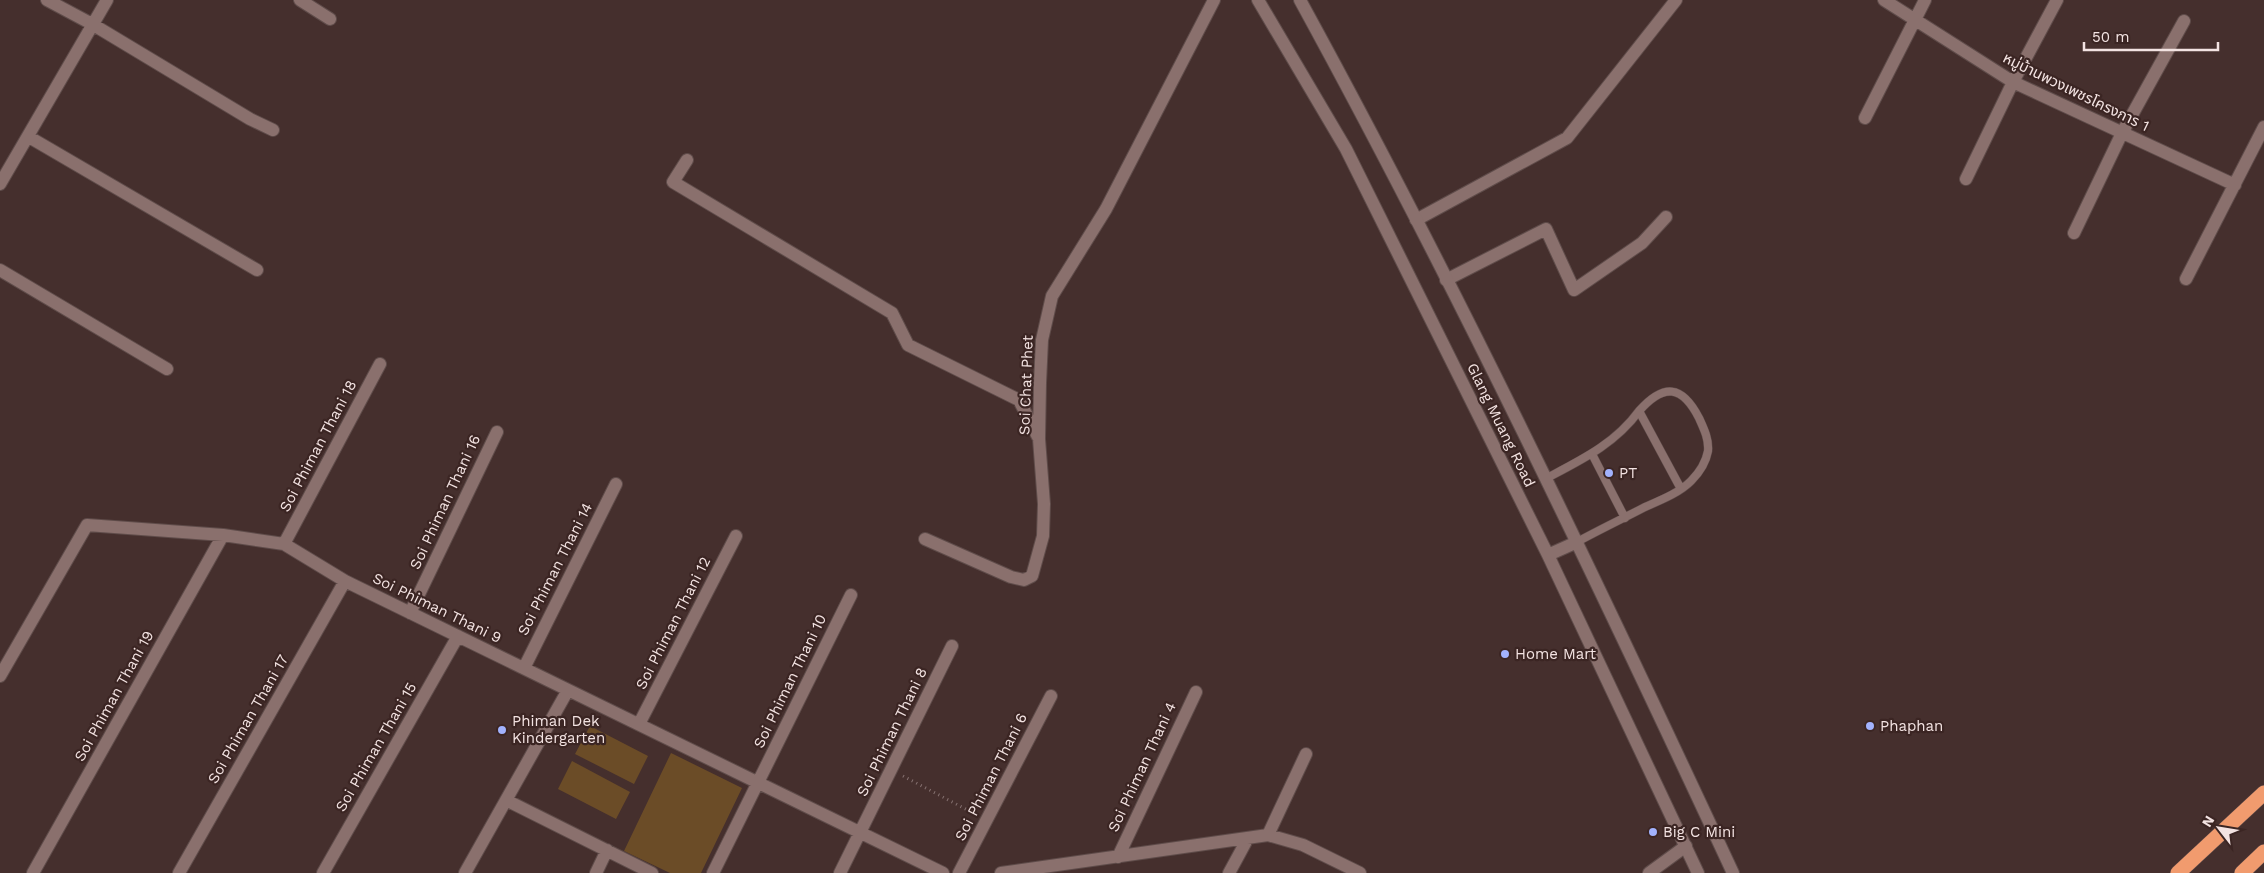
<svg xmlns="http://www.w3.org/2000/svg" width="2264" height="873" font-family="'Work Sans','Noto Sans Thai',sans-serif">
<rect width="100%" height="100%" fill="#452f2d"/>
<path fill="#6b4c27" d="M590,726L648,756L634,784L575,754Z
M671,753L742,788L701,873H670L624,851Z
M572,761L630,792L616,819L558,789Z"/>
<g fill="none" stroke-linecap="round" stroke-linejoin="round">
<g stroke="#5f4c4a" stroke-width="9">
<path id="lane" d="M1592,454L1625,518
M1545,479C1581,460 1615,444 1639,411L1681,489
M1577,542C1599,530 1622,519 1645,507C1661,500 1679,493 1691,481C1699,473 1706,462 1708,451C1709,439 1704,429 1699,418C1682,385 1664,383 1639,411"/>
</g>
<g stroke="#5f4c4a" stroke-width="14">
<path id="street" d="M47,0L92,24L250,119L273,130
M300,0L330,19
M1884,0L2013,82L2235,185
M1865,118L1925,0
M29,137L257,270
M687,160L673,182L892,313L908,345L1019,400L1038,437
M1966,179L2013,82L2057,0
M0,184L107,0
M1416,220L1567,138L1676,0
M2074,233L2122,133L2184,21
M0,270L167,369
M2186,279L2264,127
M1446,280L1546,229L1574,290L1642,243L1666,217
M925,539L1011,577L1024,580L1032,576L1043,536L1044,504L1039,439L1040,383L1042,340L1052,296L1106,209L1214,0
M284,544L380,364
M410,613L497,432
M524,668L616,484
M0,676L87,525L223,535L284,544L345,581L943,873
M639,724L736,536
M506,800L652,873
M1268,835L1306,754
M1118,857L1196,692
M33,873L223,535
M179,873L345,581
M323,873L458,636
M465,873L568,690
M596,873L607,850
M713,873L851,595
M840,873L952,646
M959,873L1051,696
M1001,873L1268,835L1303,845L1360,873
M1229,873L1248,838
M1649,873L1686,846"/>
</g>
<g stroke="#5f4c4a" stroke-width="14">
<path id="secondary" d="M1258,0L1346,149L1548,555L1698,873
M1300,0C1456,285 1596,579 1733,873
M1548,555L1577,542"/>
</g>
<g stroke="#5f4c4a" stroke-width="16">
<path id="highway" d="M2178,873L2264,793
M2242,873L2264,852"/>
</g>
<path stroke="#867271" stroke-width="3" stroke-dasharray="1 4" stroke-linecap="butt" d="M903,776L975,814"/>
<use href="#lane" stroke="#8a706d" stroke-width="8"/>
<use href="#street" stroke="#8a706d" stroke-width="12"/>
<use href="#secondary" stroke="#8a706d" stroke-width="12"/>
<use href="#highway" stroke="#f19b6e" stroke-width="15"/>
</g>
<g fill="#a2b2fd" stroke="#3b2523" stroke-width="2">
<circle cx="1609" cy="473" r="5"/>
<circle cx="1505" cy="654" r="5"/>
<circle cx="1870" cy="726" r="5"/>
<circle cx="502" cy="730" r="5"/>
<circle cx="1653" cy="832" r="5"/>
</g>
<g text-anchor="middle" stroke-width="4.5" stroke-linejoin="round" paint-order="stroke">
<g font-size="15" fill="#f3e3e2" stroke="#3b2523">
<text transform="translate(2076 92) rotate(26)" y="5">หมู่บ้านพวงเพชรโครงการ 1</text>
<text transform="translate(1026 385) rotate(-88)" y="5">Soi Chat Phet</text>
<text transform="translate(1501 425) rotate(64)" y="5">Glang Muang Road</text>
<text transform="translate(318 446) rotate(-62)" y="5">Soi Phiman Thani 18</text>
<text transform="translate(445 502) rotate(-65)" y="5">Soi Phiman Thani 16</text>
<text transform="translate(555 569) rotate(-63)" y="5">Soi Phiman Thani 14</text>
<text transform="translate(437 608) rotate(26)" y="5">Soi Phiman Thani 9</text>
<text transform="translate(673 623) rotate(-63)" y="5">Soi Phiman Thani 12</text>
<text transform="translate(790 681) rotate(-64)" y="5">Soi Phiman Thani 10</text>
<text transform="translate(114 696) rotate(-61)" y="5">Soi Phiman Thani 19</text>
<text transform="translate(248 719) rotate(-60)" y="5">Soi Phiman Thani 17</text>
<text transform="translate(892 732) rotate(-64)" y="5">Soi Phiman Thani 8</text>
<text transform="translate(376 747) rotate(-60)" y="5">Soi Phiman Thani 15</text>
<text transform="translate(1142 767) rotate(-65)" y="5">Soi Phiman Thani 4</text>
<text transform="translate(991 777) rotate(-63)" y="5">Soi Phiman Thani 6</text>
</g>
<g font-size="15" fill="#f3e3e2" stroke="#3b2523" text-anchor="start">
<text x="1619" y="478">PT</text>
<text x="1515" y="659">Home Mart</text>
<text x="512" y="726">Phiman Dek<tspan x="512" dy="17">Kindergarten</tspan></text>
<text x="1880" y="731">Phaphan</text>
<text x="1663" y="837">Big C Mini</text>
</g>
</g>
<g transform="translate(2219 828) rotate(301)" stroke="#3b2523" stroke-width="4" paint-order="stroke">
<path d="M0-4L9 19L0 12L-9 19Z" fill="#f3e3e2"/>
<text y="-8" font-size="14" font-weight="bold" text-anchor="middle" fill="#f3e3e2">N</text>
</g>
<path d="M2084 42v8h134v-8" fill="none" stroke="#f3e3e2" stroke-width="2.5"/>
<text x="2092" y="42" font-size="15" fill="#f3e3e2" stroke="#3b2523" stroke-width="4" paint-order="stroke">50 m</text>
</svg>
